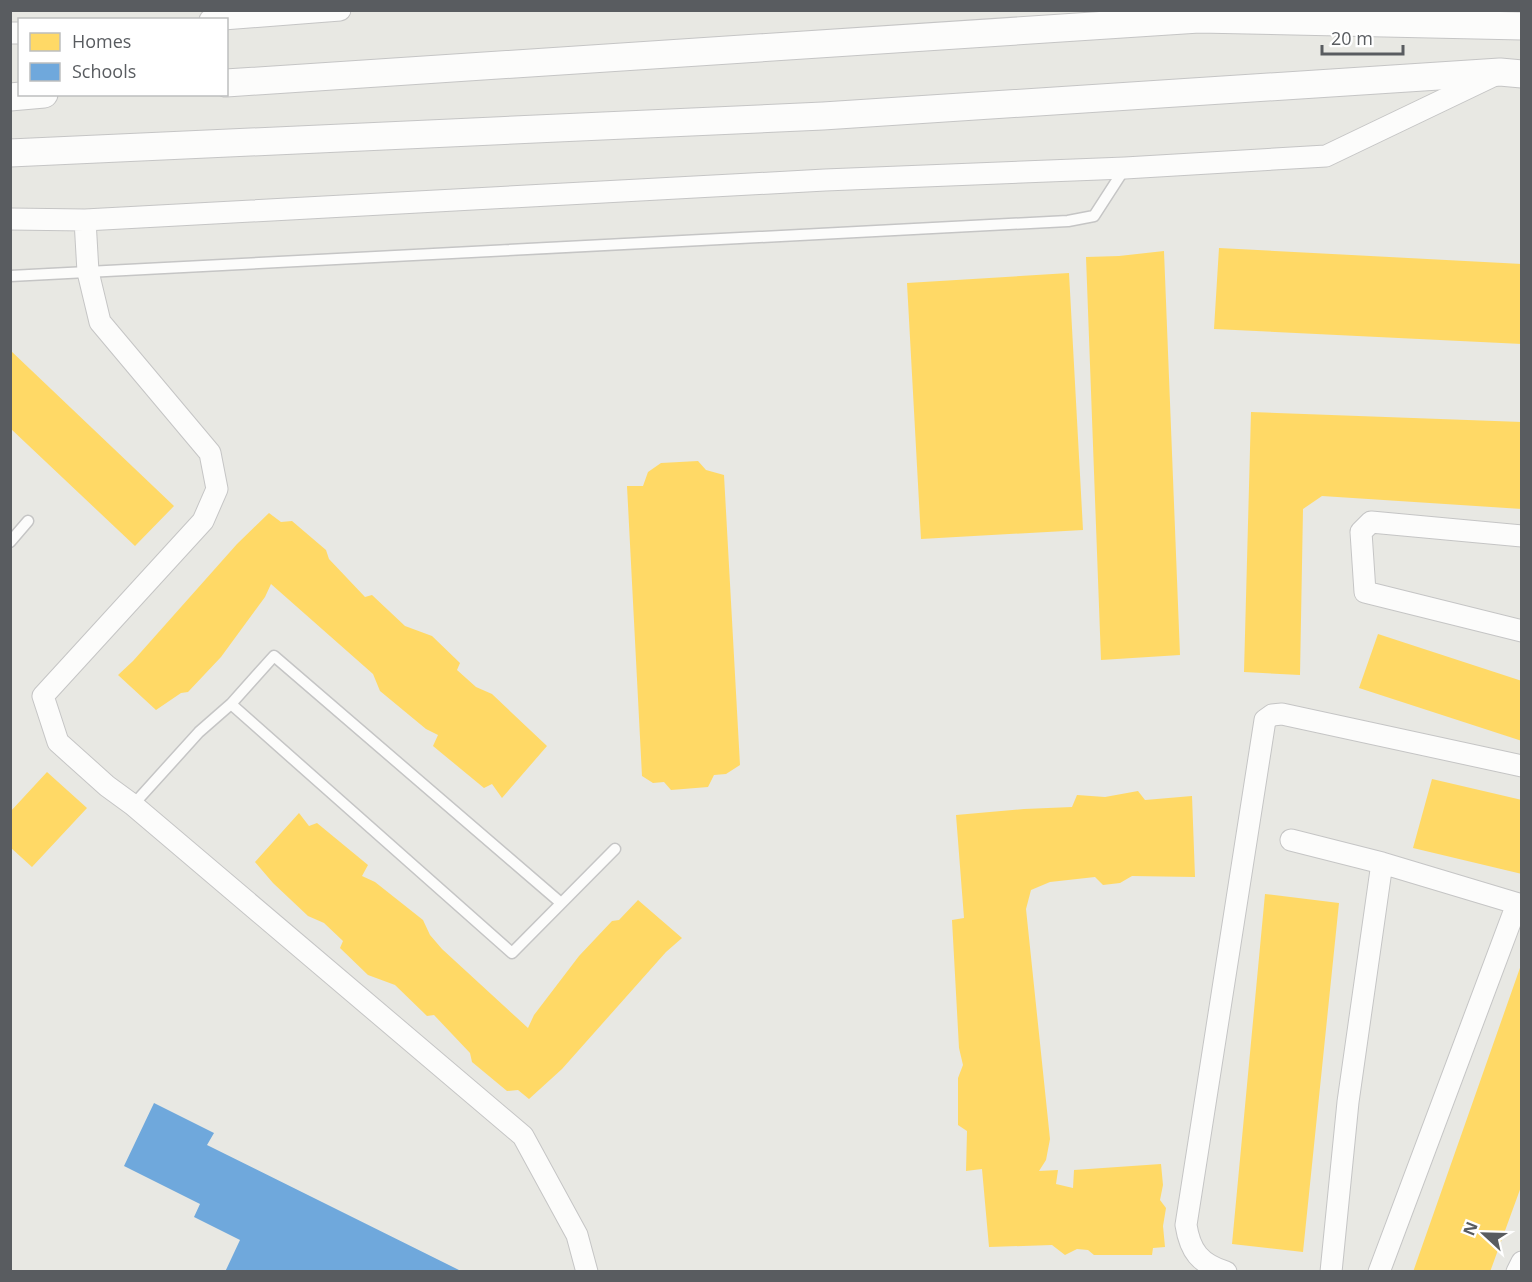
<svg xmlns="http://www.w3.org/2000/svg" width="1532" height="1282" font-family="'Open Sans',sans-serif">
<rect width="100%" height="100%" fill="#e8e8e3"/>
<path fill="#ffd966" d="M1219,248L1522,264V344L1214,329Z
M1164,251L1180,655L1101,660L1086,257L1119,256Z
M1069,273L1083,530L921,539L907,283Z
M10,350L174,506L135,546L10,428Z
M1251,412L1522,422V509L1322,496L1303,509L1300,675L1244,672Z
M698,461L706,470L724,475L740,765L726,774L714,775L708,787L671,790L664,782L653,783L642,776L627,486H643L648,472L661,463Z
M269,513L281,522L292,521L326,550L329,559L365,597L372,595L405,626L432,636L460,663L457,670L476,687L492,694L547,746L502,798L492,784L484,788L433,746L438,735L426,729L380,691L373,674L271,584L265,597L221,657L188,692L181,693L156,710L118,675L133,661L237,544Z
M1378,634L1522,681V741L1359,688Z
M47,772L87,808L32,867L10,847V812Z
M1432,779L1522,800V874L1413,848Z
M1138,791L1145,800L1192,796L1195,877L1132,876L1120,883L1103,885L1095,877L1050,882L1031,890L1026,909L1050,1139L1046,1160L1039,1171L1058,1170L1056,1184L1073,1188L1074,1170L1161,1164L1163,1185L1160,1200L1166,1208L1163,1226L1165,1247L1153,1248L1152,1255H1094L1088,1250L1077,1249L1065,1255L1052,1245L989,1247L982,1169L966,1171L967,1131L958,1125V1078L963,1065L959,1048L952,920L964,918L956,815L1024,809L1072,807L1077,795L1105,797Z
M299,813L309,826L317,823L368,865L362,876L375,882L423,920L430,935L442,949L528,1028L534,1015L579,956L612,921L619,920L638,900L682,938L666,952L562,1069L529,1099L518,1090L507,1091L472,1062L470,1053L434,1015L427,1016L395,985L368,975L340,948L343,941L324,923L308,916L273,883L255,862Z
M1265,894L1339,903L1303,1252L1232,1244Z
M1521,965L1522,1184L1490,1272H1413Z"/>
<path fill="#6fa8dc" d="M154,1103L214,1133L207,1145L463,1272H225L240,1240L194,1217L200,1204L124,1166Z"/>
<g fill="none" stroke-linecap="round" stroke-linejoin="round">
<g stroke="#c5c5c5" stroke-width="13">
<path id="service" d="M10,276L1068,221L1094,216L1125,168
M10,542L28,521
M231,704L274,656L561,903
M133,805L199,732L231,704L512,953L615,849"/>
</g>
<g stroke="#c5c5c5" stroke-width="23">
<path id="minor" d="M210,20L340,10
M10,33H20
M10,219L85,220L825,180L1125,168L1326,156L1493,76
M85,220L88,272L100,322L210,453L217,489L203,521L43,696L58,742L107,786L133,805L523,1136L577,1235L587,1272
M1522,536L1371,522L1361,532L1365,592L1522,631
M1291,840L1382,863L1522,905
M1226,1272C1200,1264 1190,1251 1186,1225L1265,720L1272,715L1282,714L1522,766
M1331,1272L1348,1102L1382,863
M1379,1272L1517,904
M1517,1272L1522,1262"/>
</g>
<g stroke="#c5c5c5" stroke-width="29">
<path id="tertiary" d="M226,83L1199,19L1522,26
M10,97L44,94
M10,153L823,116L1500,72L1522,74"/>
</g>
<use href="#service" stroke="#fcfcfb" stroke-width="10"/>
<use href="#minor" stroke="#fcfcfb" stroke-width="21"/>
<use href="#tertiary" stroke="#fcfcfb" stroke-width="27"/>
</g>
<rect width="1532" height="1282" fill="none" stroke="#595c60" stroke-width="24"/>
<rect x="18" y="18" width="210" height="78" fill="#ffffff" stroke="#bdbebf" stroke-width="1.5"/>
<rect x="30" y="33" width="30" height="18" fill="#ffd966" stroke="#bdbebf" stroke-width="1.5"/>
<text x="72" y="48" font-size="18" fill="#595c60">Homes</text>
<rect x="30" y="63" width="30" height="18" fill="#6fa8dc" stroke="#bdbebf" stroke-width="1.5"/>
<text x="72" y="78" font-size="18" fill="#595c60">Schools</text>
<g transform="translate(1484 1234) rotate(292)" stroke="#ffffff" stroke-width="4.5" paint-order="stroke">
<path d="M0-4.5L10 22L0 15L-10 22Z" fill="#595c60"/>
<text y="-9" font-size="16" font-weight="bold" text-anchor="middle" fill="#595c60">N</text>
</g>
<path d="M1322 45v9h81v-9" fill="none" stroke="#595c60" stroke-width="3"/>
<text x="1331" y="45" font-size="18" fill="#595c60" stroke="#ffffff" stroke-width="4.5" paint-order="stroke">20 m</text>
</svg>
